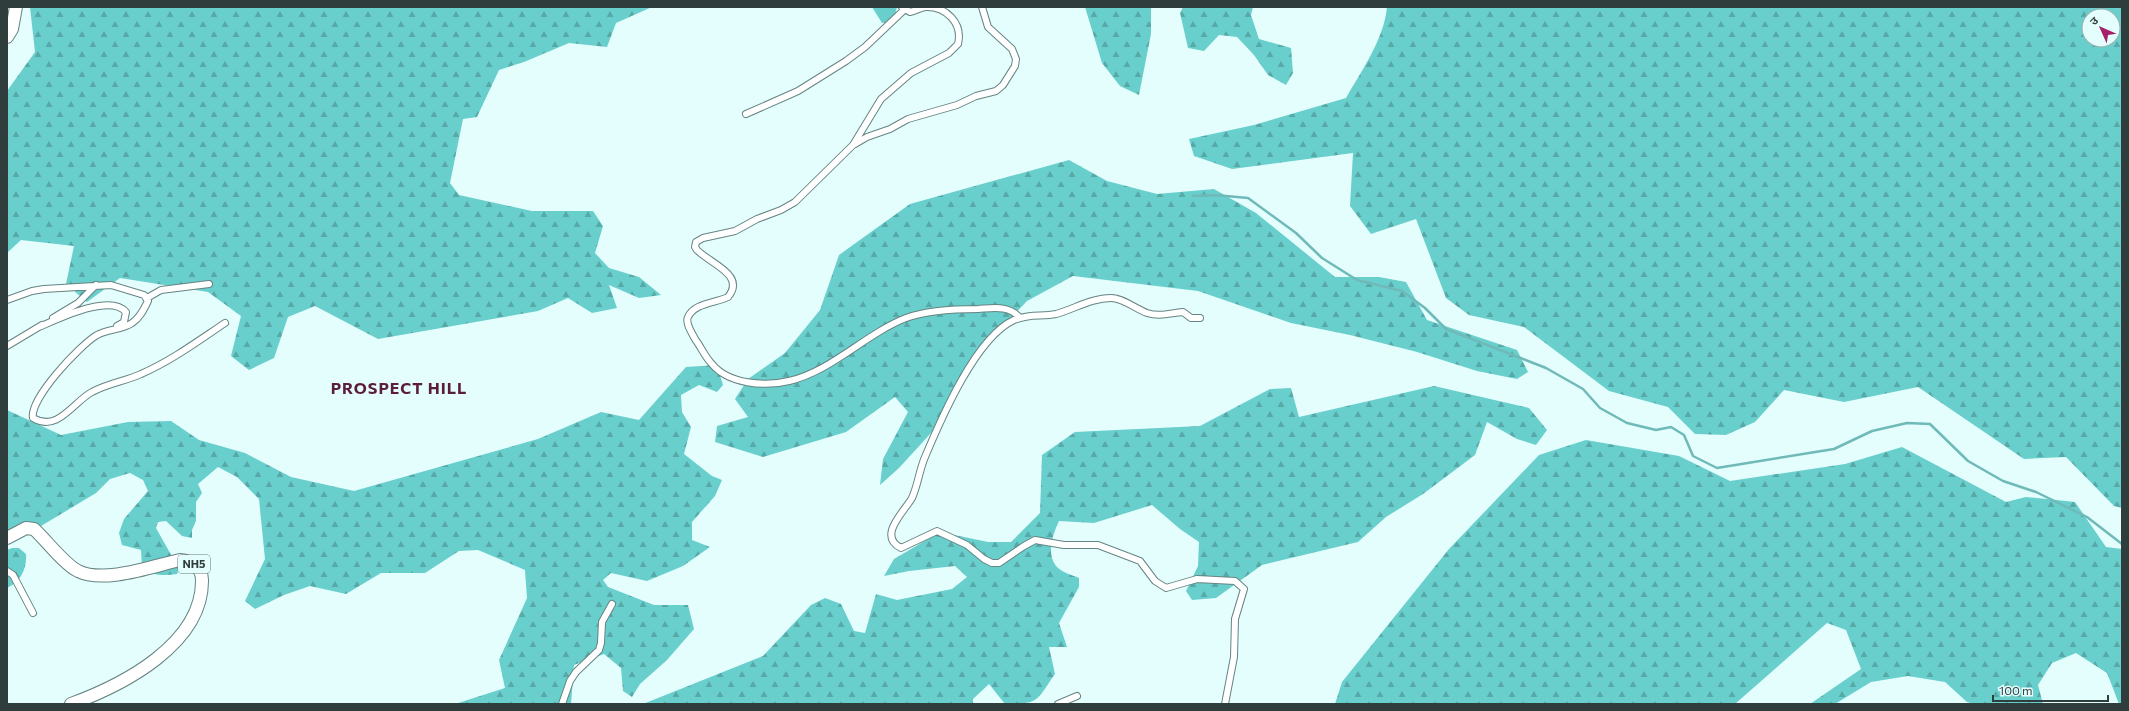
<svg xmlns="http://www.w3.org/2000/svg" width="2129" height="711" font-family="Commissioner,'Noto Sans Devanagari',sans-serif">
<defs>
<pattern id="forest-firs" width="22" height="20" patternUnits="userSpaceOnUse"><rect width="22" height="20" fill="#69cfcd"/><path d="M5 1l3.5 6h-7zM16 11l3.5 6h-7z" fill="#57a9a8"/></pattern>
</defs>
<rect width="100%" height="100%" fill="#e3fefd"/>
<path fill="url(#forest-firs)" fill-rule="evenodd" d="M30,7H652L616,23L607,47L569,43L524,62L499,70L477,117L463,119L450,183L459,195L532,211H593L603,226L595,253L609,268L639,277L661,295L639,298L609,285L617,308L592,313L568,298L538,311L378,339L315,306L288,317L274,358L249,370L231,356L241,316L208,292L120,278L87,302L66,284L74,246L21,240L7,253V91L35,52Z
M872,7H897L893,22L882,23Z
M1085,7H1151V34L1139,95L1120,86L1102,63Z
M1183,7H1253L1251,15L1259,39L1291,48L1293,73L1286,85L1268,75L1254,55L1237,37L1219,35L1204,51L1188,48L1180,13Z
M1387,7H2122V508L2114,506L2066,457L2024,459L1918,387L1844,402L1784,390L1755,422L1726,435L1695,434L1668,407L1609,391L1524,327L1469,315L1446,298L1416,219L1371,234L1350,206L1353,153L1232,169L1194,156L1189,139L1254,125L1346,98C1362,70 1384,39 1387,7ZM2089,16H2113V40H2089Z
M1069,160L1107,181L1157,194L1214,189L1256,213L1335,277H1379L1406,282L1427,320L1517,350L1528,372L1517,379L1477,371L1417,352L1350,335L1291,323L1198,291L1073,276L1027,301L987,343L957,386L942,421L899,468L880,485L883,459L908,412L895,397L846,432L763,457L715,442L717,426L748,417L735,399L748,379L785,353L820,310L839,255L910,204Z
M717,365L723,385L717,392L699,385L681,395L682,412L691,427L684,454L712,476L722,480L715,496L692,522V540L710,547L683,566L647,581L611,573L603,580L608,587L654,605H688L694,629L667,660L640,684L632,697L623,691L621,668L604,654L574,665L571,704H455L505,688L499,660L527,598L525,570L478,550L459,551L425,573H381L346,594L310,586L284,595L255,609L245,601L265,559L259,499L237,477L218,467L198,484L202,493L196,502V521L192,530V538L182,536L166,521L158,522L156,528L179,569L177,574C164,576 152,576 142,567L141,550L122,545L119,533L124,519L148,491L143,480L130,473L110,479L96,493L36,529L7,538V410L61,435L128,422L171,421L199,440L245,453L291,477L354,491L538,439L601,412L639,420L686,367Z
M1434,386L1529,408L1547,430L1536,445L1517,439L1487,422L1475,455L1423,494L1386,517L1358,542L1262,565L1216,598L1192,600L1186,591L1198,566L1199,542L1180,529L1152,505L1094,523L1059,521C1053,534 1046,553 1056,566C1061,572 1072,575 1079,578V587L1059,623L1067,647H1049L1055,674C1036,701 1040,704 1005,704L989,684L973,699V704H643L763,656L811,605L825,598L841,604L854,631L865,633L876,594L897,600L952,589L967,577L955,566L909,571L884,576L894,559L940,532L988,542H1011L1040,513L1042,455L1075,432L1200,426L1270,389L1291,388L1299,417Z
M1586,440L1679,456L1730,481L1845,464L1902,447L2006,502L2026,497L2075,502L2106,547L2122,549V704H2119L2107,673L2076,653L2052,663L2038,685L2043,704H1974L1967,702L1945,682L1908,676L1871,682L1835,704H1810L1861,669L1846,630L1827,623L1735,704H1335L1342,682L1449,549L1539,455Z
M12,548H19L26,554C27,568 21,582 7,588V550Z"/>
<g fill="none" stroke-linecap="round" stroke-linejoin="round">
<path stroke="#6fbab9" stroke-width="2.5" d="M1193,196L1215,195L1248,198L1296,233L1322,258L1357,280L1402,291L1425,308L1446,329L1546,368L1583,389L1600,408L1627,423L1656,430L1671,427L1684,435L1693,456L1717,468L1834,449L1872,431L1907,423L1930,424L1968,461L2003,481L2036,492L2087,517L2122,544"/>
<g stroke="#668483" stroke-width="8">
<path id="street" d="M902,7L910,12C915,11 920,8 925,7C946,6 963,23 958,44L949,53L911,73L881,99L853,145L795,202L781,210L757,219L735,231L703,238L696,242L695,247L697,250C711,264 746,275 728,297C716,303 694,303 688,317C685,323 692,333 695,339C701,347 705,357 712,364C728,384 765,387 789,381C832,371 865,334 906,318C925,311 957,309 978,309C994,308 1009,305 1020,318
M746,114L798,91L846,61L865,47L904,10
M855,144L867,137L890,129L908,119L957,105L976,96L996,91L1003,85L1015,66L1016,59L1012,49L988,27L982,7
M147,298L161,290L209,284
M7,300L32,291L44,289L111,285L144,295L148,301C144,309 140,318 132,323C122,330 108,329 97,335C80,345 29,399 33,418C58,433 74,401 92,392C108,383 126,381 141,374C171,361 198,341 225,323
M53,318L78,303L96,285
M1200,318H1191L1183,312C1170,313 1160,317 1147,313C1136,309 1123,298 1111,298C1092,298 1074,309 1056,314C1041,317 1030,313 1014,320C976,337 941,419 925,457C919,471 918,485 912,498C904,512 877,536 901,548L937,531L967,545L984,559L992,563H999L1024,546L1035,540L1064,545H1098L1140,561L1155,581L1166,588L1197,579L1235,581L1244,589L1235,619L1234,657L1225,704
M39,327C58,319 110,293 126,312L124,322L117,326
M7,346L42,325
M7,571L13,575L33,613
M562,704L570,681L576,672L599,650L601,643L602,622L612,604
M1058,704L1077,696"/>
</g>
<g stroke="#668483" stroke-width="14">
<path id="highway" d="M7,37L12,29L16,7
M7,538L26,528L34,529C46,540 65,565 78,571C104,584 153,566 180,560C191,561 202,567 202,580C203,644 123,685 71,704"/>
</g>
<use href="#street" stroke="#fff" stroke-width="6"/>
<use href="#highway" stroke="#fff" stroke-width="12"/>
</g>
<g text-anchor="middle" stroke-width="4" stroke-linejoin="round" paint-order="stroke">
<rect fill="#e3fefd" stroke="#677" stroke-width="1" x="178" y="555" width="32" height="18" rx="3"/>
<g font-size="11" font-weight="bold" fill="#303d3d">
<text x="194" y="568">NH5</text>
</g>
<g font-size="16" font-weight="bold" letter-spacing="1" fill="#5c1c3b" stroke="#e3fefd">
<text x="399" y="394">PROSPECT HILL</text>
</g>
</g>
<rect width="2129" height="711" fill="none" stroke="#303d3d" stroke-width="16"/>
<g transform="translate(2101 28) rotate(315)"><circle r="19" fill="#e3fefd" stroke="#9bb1b0"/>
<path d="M0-3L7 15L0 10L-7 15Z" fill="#a71f68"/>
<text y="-6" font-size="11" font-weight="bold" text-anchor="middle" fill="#303d3d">उ</text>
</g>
<path d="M1993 695v6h115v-6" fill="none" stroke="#303d3d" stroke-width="2"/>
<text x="1999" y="695" font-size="12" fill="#303d3d" stroke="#e3fefd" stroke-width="3" paint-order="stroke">100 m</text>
</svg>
